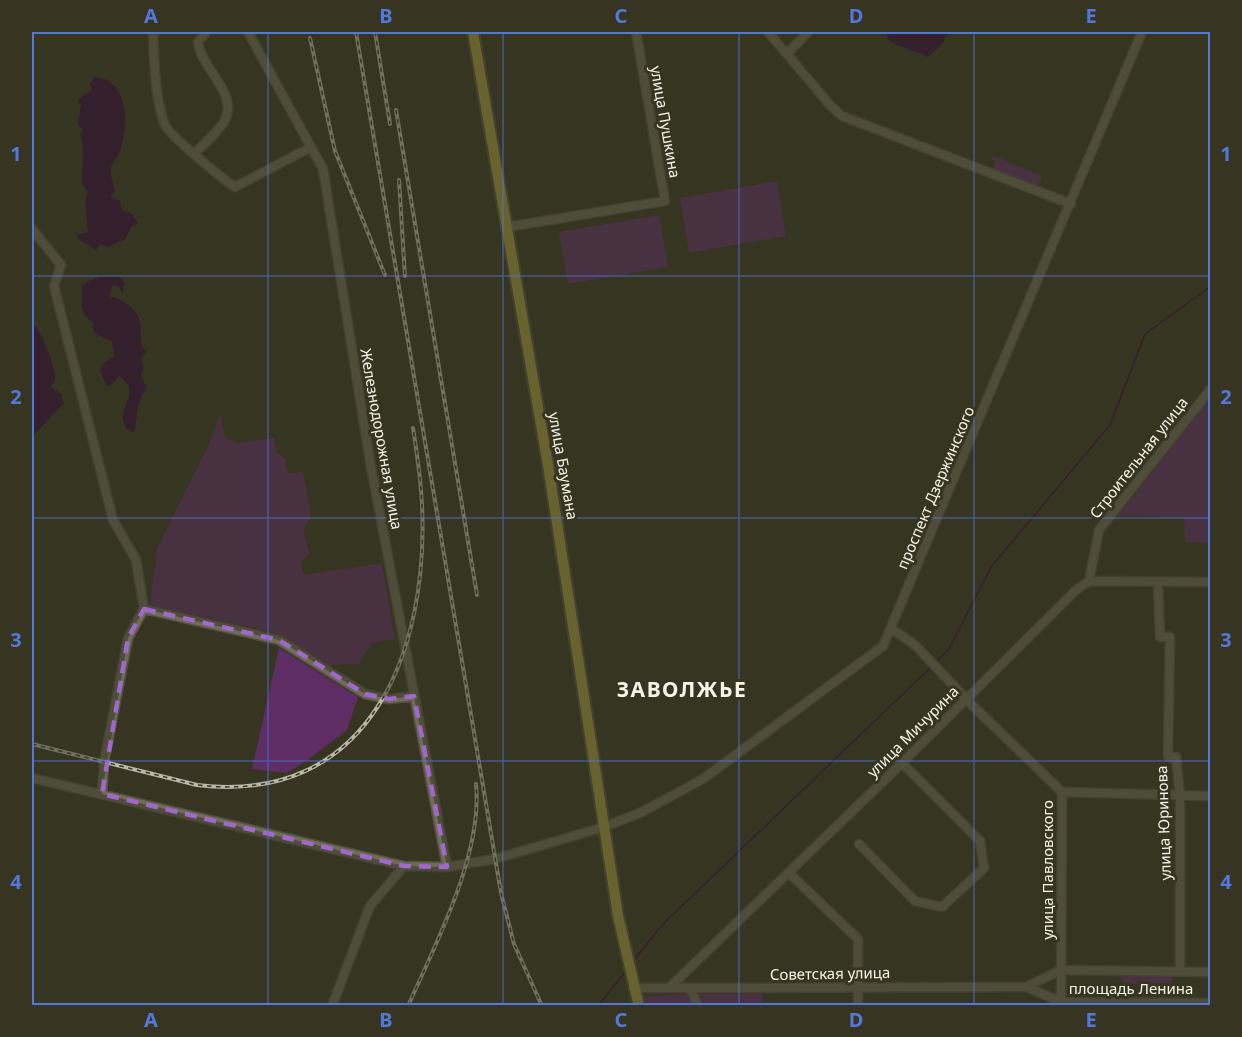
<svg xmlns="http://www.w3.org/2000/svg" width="1242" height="1037" font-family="'Noto Sans',sans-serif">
<rect width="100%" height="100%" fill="#373522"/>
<path fill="#5d2d64" d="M992,155L1042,176L1038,187L993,169L996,161L991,159Z
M777,181L786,236L689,253L680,198Z
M659,215L668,267L568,284L559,232Z
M1210,398V543L1185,542L1184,517L1118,516Z
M220,414L225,438L239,443L274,438L277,454L285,458L288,473L303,472L311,516L304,531L309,554L301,561L304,575L382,563L395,639L372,643L359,664L326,665L277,633L150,605L157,549L208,446Z
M279,648L358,697L347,730L305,762L286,773L252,769Z
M1118,974H1172V984H1124Z
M1124,989L1172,990V1000H1117V996Z
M762,993L763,1005H707L697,994Z
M687,994L694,1005H645L643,996Z"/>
<path fill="#310738" d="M885,32H951L945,37L944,42L928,57L890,42Z
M94,77C128,78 129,123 121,148C120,155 115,159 112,165C108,173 114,183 115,191L110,196L120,201L122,210L132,214L138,224L132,226L125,239L108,247L100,244L96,250L77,238V235L88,232L85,199L88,193C86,189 82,184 82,180C82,164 85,147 80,133L83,130L78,124L81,104L78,101L83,95L92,91L90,84Z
M99,277H121L124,283L123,293L118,286L113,285L109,297C116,297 121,300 127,304C151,320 133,341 147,352L143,354L141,361L144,366L141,376L147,388C134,404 139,416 134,432L126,429C125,425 122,419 123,415C124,401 139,390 119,376L110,386H107L100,371L102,365L114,356L112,341L95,334L92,327L94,324L84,315L82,308V285Z
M32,324C41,328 56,368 55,379C55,382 52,384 51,387L61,394L64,403L32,437Z"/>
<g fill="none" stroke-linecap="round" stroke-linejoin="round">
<path stroke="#310738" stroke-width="1.5" d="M937,661L949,649L991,567L1110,425L1145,334L1210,287
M634,960L664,923L930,668
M598,1006L626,971"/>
<g stroke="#525040" stroke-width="11">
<path id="minor" d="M153,32C154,57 155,102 165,125C169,135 224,180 235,187L311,147
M248,32L323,169L371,467L447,867
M768,32L831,106L842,116L1071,204
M788,53L808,32
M195,153C204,144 217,133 224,122C240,94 201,69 198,42L206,32
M507,227L665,201L636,32
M32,229L61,265L54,286L113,520L136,560L144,609L279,640L365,694L389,699L414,696
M1089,581L1099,530L1210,390
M1158,582L1160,637H1170L1168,757H1176L1180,796V971
M892,629L915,645L972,705L1062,792L1061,1005
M32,778L404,866L447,867L495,859L604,827L642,812L703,779L883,646L1142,32
M1062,792L1210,796
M102,794L104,762L128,638L144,609
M859,844L915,901L942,907L984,868L980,841L902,763
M789,873L858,939V1006
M1026,987L1061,970L1210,972
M633,988L1026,987L1061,1002L1210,1003
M669,988L902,763L1076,590L1089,581L1210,582
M690,988L698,1006
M332,1006L370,906L404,866"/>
</g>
<g stroke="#525040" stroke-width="14">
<path id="major" d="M473,32L548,465L618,916L639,1006"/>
</g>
<use href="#minor" stroke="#6e6c58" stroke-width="8"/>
<use href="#major" stroke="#a39a3c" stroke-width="10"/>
<g stroke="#b8b7a9" stroke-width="4">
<path id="rail" d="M356,32L501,893L514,944L542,1006
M375,32L390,124
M310,38L335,151L385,275
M396,110L477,595
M399,180L405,276
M32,744L197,785C370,806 429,651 422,505C421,479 417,454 413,428
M408,1006C436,943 483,854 476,784"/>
</g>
<use href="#rail" stroke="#373522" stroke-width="1.5" stroke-dasharray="4.5" stroke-linecap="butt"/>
</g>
<path d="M0 0H1242V1037H0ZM144,609L279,640L365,694L389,699L414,696L447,867L404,866L102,794L128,638Z" fill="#373522" fill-opacity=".55" fill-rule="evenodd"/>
<path fill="none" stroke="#a068cb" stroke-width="4.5" stroke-dasharray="12 8" stroke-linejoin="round" d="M144,609L279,640L365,694L389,699L414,696L447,867L404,866L102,794L128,638Z"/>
<path fill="none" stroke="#5378dc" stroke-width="1.5" stroke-opacity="0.55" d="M268,32V1006M503,32V1006M739,32V1006M974,32V1006M32,276H1210M32,518H1210M32,761H1210"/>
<g text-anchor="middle" stroke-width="6" stroke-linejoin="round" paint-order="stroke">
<g font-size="15" fill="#f5f4e8" stroke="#373522">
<text transform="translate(665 122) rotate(80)" y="5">улица Пушкина</text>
<text transform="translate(381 439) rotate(80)" y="5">Железнодорожная улица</text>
<text transform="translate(1139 458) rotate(-52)" y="5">Строительная улица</text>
<text transform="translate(563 466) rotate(80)" y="5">улица Баумана</text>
<text transform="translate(936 488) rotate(-67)" y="5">проспект Дзержинского</text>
<text transform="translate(913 732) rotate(-45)" y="5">улица Мичурина</text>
<text transform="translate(1164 823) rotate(-92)" y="5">улица Юринова</text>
<text transform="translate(1048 870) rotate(-90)" y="5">улица Павловского</text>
<text transform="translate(830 974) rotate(-1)" y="5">Советская улица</text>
<text x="1131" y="994">площадь Ленина</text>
</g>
<g font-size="21" font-weight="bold" letter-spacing="1.5" fill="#f5f4e8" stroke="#373522">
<text x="682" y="697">ЗАВОЛЖЬЕ</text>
</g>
</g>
<rect width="1242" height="1037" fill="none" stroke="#373522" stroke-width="66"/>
<rect x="33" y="33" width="1176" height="971" fill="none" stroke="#5378dc" stroke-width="2"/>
<g font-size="20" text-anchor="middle" font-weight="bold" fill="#5378dc">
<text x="151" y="23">A</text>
<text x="386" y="23">B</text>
<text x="621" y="23">C</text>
<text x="856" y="23">D</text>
<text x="1091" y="23">E</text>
<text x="16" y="161">1</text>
<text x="1226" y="161">1</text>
<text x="16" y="404">2</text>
<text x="1226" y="404">2</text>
<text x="16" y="647">3</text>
<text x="1226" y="647">3</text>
<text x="16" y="889">4</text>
<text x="1226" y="889">4</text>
<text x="151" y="1027">A</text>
<text x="386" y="1027">B</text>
<text x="621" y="1027">C</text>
<text x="856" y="1027">D</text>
<text x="1091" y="1027">E</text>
</g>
</svg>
